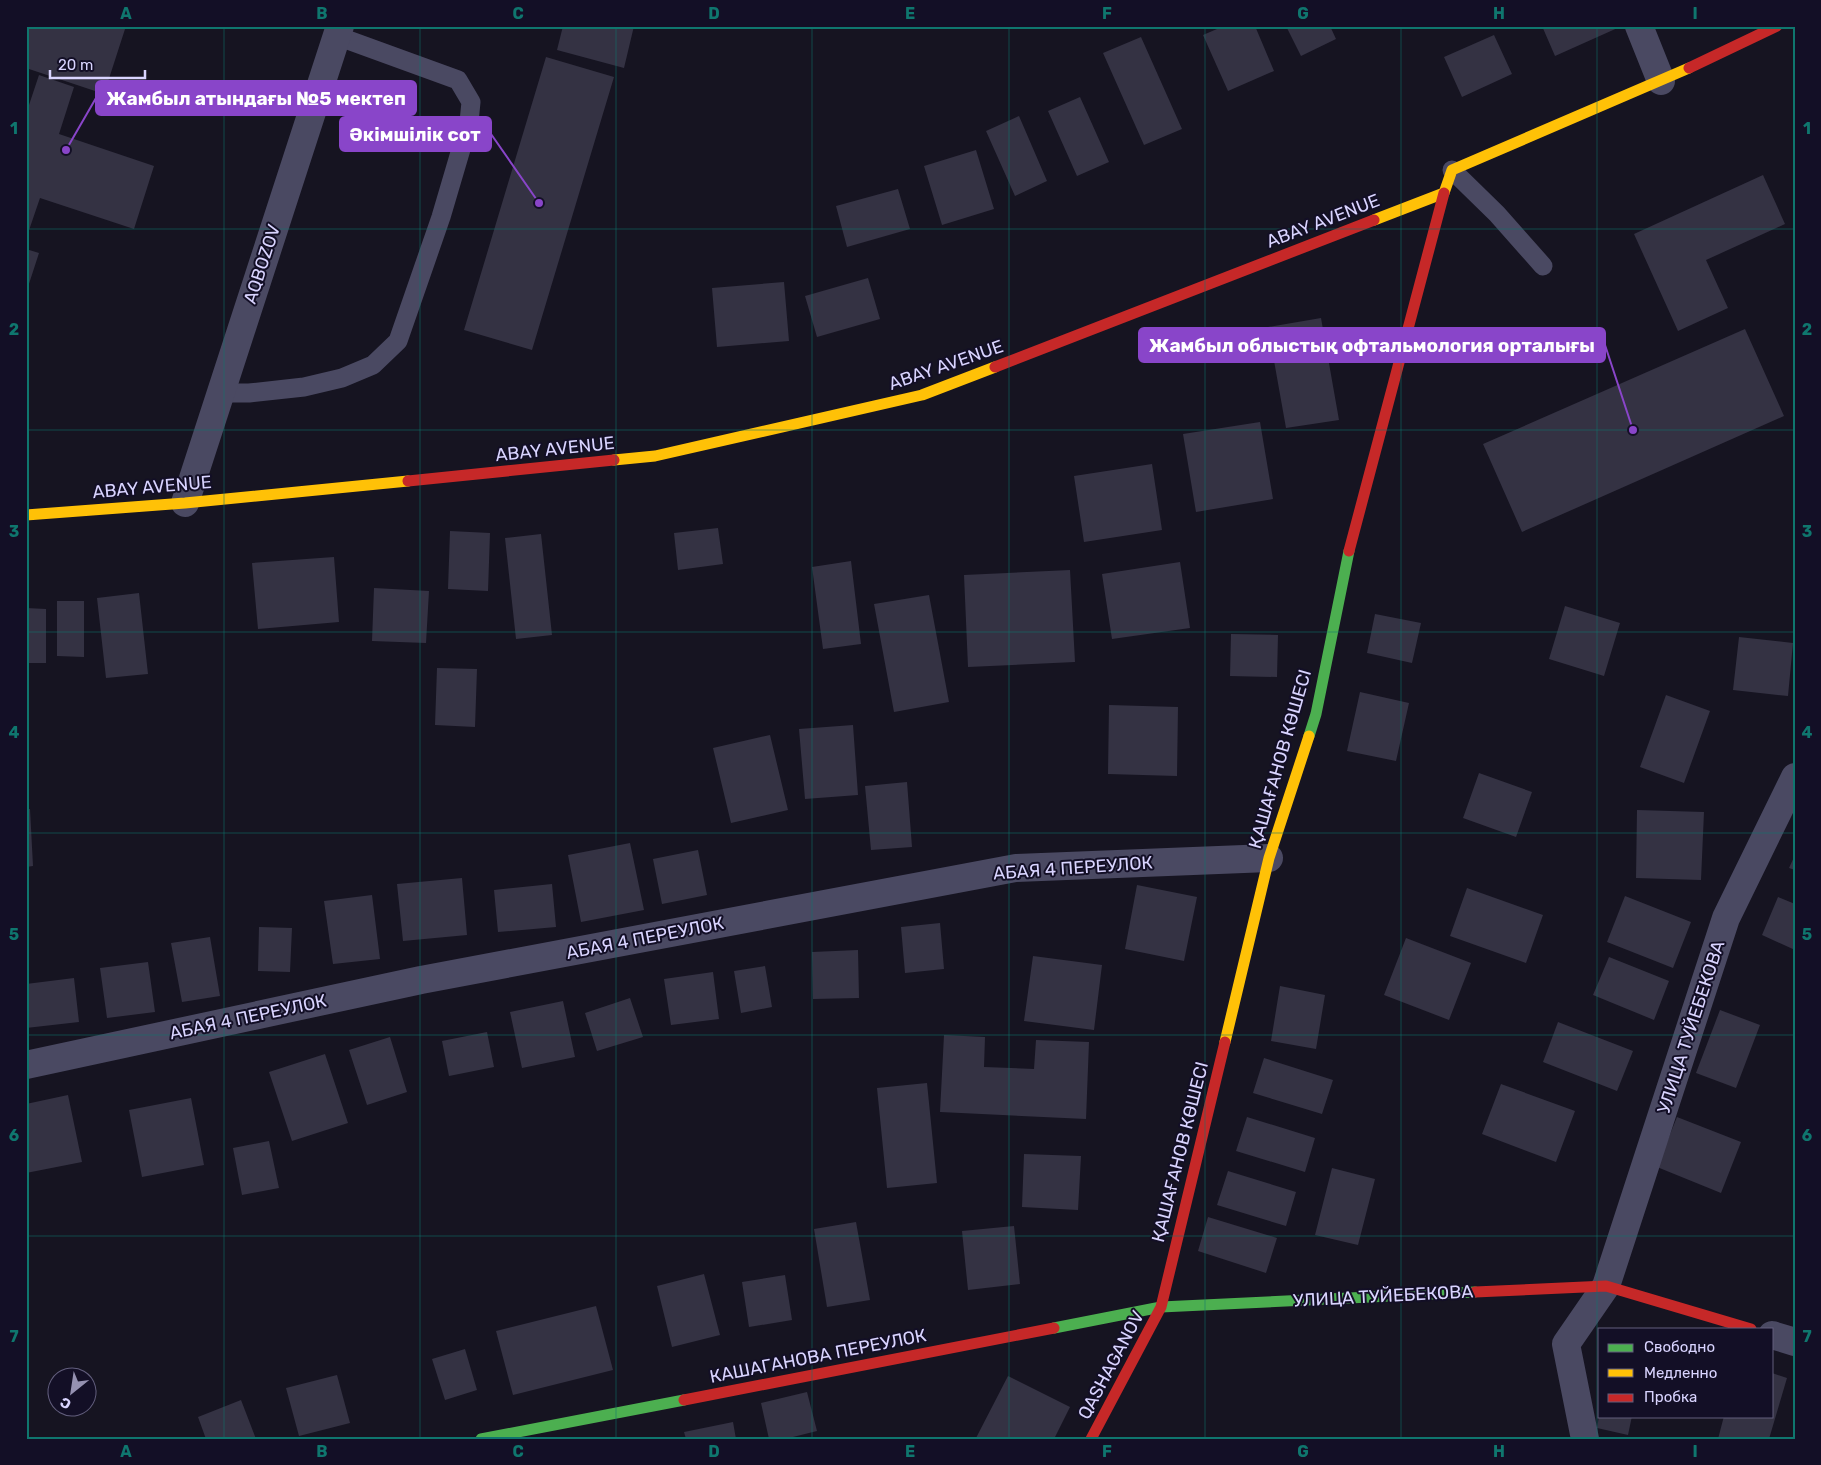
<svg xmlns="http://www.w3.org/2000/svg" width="1821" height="1465" font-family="Rubik,sans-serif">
<rect width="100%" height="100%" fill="#161421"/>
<path fill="#343243" d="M26,26H126L104,94L26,68Z
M563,26H634L624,68L557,50Z
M1224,26H1255L1274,71L1228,91L1203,35Z
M1286,26H1330L1336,39L1301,56Z
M1542,26H1622L1555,56Z
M1494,35L1512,74L1462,97L1444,57Z
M1141,37L1182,129L1144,145L1103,53Z
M546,57L614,77L532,350L464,330Z
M39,75L74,87L59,134L154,166L134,229L40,198L26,239V114Z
M1080,97L1109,162L1077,176L1048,111Z
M1019,116L1047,181L1015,196L986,131Z
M976,150L994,209L942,225L924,166Z
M1763,175L1785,224L1706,260L1728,308L1678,331L1634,234Z
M898,189L910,229L847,247L836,206Z
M26,249L39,253L27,290H26Z
M868,278L880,319L817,337L805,296Z
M784,282L789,341L717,347L712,288Z
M1321,318L1339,420L1286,428L1268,327Z
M1745,329L1784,416L1522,532L1483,444Z
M1260,422L1273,499L1196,512L1183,434Z
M1152,464L1162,530L1084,542L1074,476Z
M718,528L723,564L678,570L674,533Z
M450,531L490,533L488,591L448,589Z
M541,534L552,635L516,639L505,538Z
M334,557L339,622L258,629L252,563Z
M851,561L861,644L823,649L812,567Z
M1180,562L1190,628L1112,639L1102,574Z
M1070,570L1075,662L968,667L964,575Z
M374,588L429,591L426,643L372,641Z
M139,593L148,674L106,678L97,598Z
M929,595L949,702L894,712L874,604Z
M57,601H84V657L57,656Z
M1565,606L1620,623L1604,676L1549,659Z
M26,608L46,609V663H26Z
M1375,614L1421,623L1412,663L1367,653Z
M1231,634L1278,635L1277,677L1230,676Z
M1739,637L1793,643L1788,696L1733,690Z
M437,668L477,669L475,727L435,725Z
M1360,692L1409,703L1396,761L1347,751Z
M1666,695L1710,711L1684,783L1640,767Z
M1109,705L1178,707L1177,776L1108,774Z
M853,725L858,795L805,799L799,729Z
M770,735L788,810L731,823L713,748Z
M1479,773L1532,792L1516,837L1463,818Z
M907,782L912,847L871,850L865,786Z
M26,809H30L33,866L26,867Z
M1637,810L1704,812L1701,880L1636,878Z
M630,843L644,910L581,922L568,855Z
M698,850L707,895L662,904L653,859Z
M1795,855V870L1789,868Z
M462,878L467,935L403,941L397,884Z
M552,884L556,927L498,932L494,890Z
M1137,885L1197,897L1184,961L1125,949Z
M1467,888L1543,915L1526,963L1450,936Z
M372,895L380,959L333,964L324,901Z
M1625,896L1691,922L1673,968L1607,942Z
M1778,897L1795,904V950L1762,935Z
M940,923L944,969L905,973L901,927Z
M259,927L292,928L290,972L258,971Z
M210,937L220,996L182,1002L171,943Z
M1406,938L1471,963L1449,1020L1384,995Z
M858,950L859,998L813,999L812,952Z
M1033,956L1102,965L1094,1030L1024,1021Z
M1609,957L1669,981L1654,1020L1593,995Z
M148,962L155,1012L107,1018L100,968Z
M765,966L772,1007L741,1013L734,971Z
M713,972L719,1019L671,1025L664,979Z
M74,978L79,1022L26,1028V984Z
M1280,986L1325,995L1316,1049L1271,1041Z
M630,998L643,1037L597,1051L585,1013Z
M563,1001L575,1057L522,1068L510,1012Z
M1720,1010L1760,1025L1736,1088L1696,1073Z
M1558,1022L1633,1051L1617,1091L1543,1062Z
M487,1032L494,1067L449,1076L442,1041Z
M944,1035L985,1037L984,1067L1034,1069L1036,1040L1089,1042L1086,1119L940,1112Z
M390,1037L407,1092L367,1105L349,1050Z
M325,1054L348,1123L292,1141L269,1072Z
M1264,1058L1333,1080L1322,1114L1253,1093Z
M927,1083L937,1183L887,1188L877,1088Z
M1501,1084L1575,1111L1556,1162L1482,1134Z
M68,1095L82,1162L26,1173V1104Z
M191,1098L204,1165L142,1177L129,1110Z
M1247,1117L1315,1138L1305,1172L1236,1151Z
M1677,1117L1741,1142L1721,1193L1657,1167Z
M269,1141L279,1188L242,1195L233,1148Z
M1024,1154L1081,1156L1078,1210L1022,1207Z
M1332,1168L1375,1179L1358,1245L1315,1235Z
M1228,1171L1296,1192L1286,1226L1217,1205Z
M1208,1217L1277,1238L1266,1273L1198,1251Z
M856,1222L870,1300L827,1307L814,1229Z
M1014,1226L1020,1284L968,1290L962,1231Z
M704,1274L720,1335L672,1347L657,1286Z
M785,1275L792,1320L749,1327L742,1282Z
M596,1306L613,1370L513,1395L496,1331Z
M465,1349L477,1390L445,1400L432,1359Z
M1772,1373L1787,1378L1769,1439H1718L1724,1416H1772Z
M337,1375L350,1423L299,1436L286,1388Z
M1008,1376L1070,1407L1054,1439L976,1438Z
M807,1392L817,1431L785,1439H769L761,1403Z
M241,1400L256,1439H206L198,1417Z
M1599,1416H1632L1628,1435L1597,1428Z
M733,1422L736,1439H686L684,1432Z"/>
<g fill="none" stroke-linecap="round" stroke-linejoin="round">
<path stroke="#4a4962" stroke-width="19" d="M1452,170L1497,214L1543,266
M220,393H249L304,387L342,378L373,365L398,341L441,217L469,122L471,102L458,80L337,36"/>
<path stroke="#4a4962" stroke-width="28" d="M1639,26L1661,81
M185,503L340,26
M26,1065L421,980L1016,868L1269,858
M1772,1335L1795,1342
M1585,1439L1566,1344L1606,1286L1726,918L1795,777"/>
<path stroke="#4caf50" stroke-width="11" d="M1309,736L1316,714L1349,551
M1054,1328L1161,1307L1475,1292
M481,1439L684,1400"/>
<path stroke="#ffc107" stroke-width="11" d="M1374,220L1444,193L1452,170L1689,68
M614,460L655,456L922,395L995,367
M26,515L185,503L408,481
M1225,1042L1269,858L1309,736"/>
<path stroke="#c62828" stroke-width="11" d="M1689,68L1777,26
M995,367L1374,220
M408,481L614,460
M1349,551L1444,193
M1475,1292L1606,1286L1751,1329
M684,1400L1054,1328
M1091,1439L1161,1307L1225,1042"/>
</g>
<path fill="none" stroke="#0f766e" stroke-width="1" stroke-opacity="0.55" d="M224,26V1439M420,26V1439M616,26V1439M812,26V1439M1009,26V1439M1205,26V1439M1401,26V1439M1597,26V1439M26,229H1795M26,430H1795M26,632H1795M26,833H1795M26,1035H1795M26,1236H1795"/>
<g text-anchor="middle" stroke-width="4" stroke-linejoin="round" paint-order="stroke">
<g font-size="18" fill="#d9d4ff" stroke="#130f26">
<text transform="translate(1323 221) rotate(-21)" y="6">ABAY AVENUE</text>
<text transform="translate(262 264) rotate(-72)" y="6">AQBOZOV</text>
<text transform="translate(946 365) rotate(-19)" y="6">ABAY AVENUE</text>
<text transform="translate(555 449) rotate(-6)" y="6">ABAY AVENUE</text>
<text transform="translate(152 487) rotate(-5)" y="6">ABAY AVENUE</text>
<text transform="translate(1280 759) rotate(-74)" y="6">ҚАШАҒАНОВ КӨШЕСІ</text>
<text transform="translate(1073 868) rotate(-4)" y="6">АБАЯ 4 ПЕРЕУЛОК</text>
<text transform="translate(645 938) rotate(-11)" y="6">АБАЯ 4 ПЕРЕУЛОК</text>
<text transform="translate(248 1017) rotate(-12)" y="6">АБАЯ 4 ПЕРЕУЛОК</text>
<text transform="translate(1691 1027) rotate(-72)" y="6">УЛИЦА ТУЙЕБЕКОВА</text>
<text transform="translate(1180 1152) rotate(-76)" y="6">ҚАШАҒАНОВ КӨШЕСІ</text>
<text transform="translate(1383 1296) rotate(-3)" y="6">УЛИЦА ТУЙЕБЕКОВА</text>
<text transform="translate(818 1356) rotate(-11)" y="6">КАШАГАНОВА ПЕРЕУЛОК</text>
<text transform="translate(1111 1365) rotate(-62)" y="6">QASHAGANOV</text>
</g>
</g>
<path fill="none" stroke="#8945c9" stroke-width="2" d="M66 150L96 98M539 203L491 134M1633 430L1605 345"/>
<g fill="#8945c9" stroke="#130f26" stroke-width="2">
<circle cx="66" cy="150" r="5"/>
<circle cx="539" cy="203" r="5"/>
<circle cx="1633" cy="430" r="5"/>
</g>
<g fill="#8945c9" stroke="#8945c9" stroke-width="2">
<rect x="96" y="81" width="320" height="34" rx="5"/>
<rect x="340" y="117" width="151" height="34" rx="5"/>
<rect x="1139" y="328" width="466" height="34" rx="5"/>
</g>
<g font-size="19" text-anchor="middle" font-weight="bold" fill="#fff">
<text x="256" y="105">Жамбыл атындағы №5 мектеп</text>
<text x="415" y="141">Әкімшілік сот</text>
<text x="1372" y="352">Жамбыл облыстық офтальмология орталығы</text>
</g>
<rect width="1821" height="1465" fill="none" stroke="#130f26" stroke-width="55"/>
<rect x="1598" y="1328" width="175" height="90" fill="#130f26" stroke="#625e7d"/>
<rect x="1608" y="1344" width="25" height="8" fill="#4caf50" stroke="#625e7d"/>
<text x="1644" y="1352" font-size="15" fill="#d9d4ff">Свободно</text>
<rect x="1608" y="1369" width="25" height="8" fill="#ffc107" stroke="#625e7d"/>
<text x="1644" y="1378" font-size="15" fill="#d9d4ff">Медленно</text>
<rect x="1608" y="1394" width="25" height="8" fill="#c62828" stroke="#625e7d"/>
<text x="1644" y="1402" font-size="15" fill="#d9d4ff">Пробка</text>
<g transform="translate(72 1392) rotate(210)"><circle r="24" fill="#130f26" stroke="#625e7d"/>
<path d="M0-4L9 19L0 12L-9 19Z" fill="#9591b1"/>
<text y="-8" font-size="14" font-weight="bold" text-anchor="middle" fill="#d9d4ff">С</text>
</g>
<path d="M50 70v8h95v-8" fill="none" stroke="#d9d4ff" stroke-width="2.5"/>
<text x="58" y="70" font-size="15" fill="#d9d4ff" stroke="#130f26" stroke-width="4" paint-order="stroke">20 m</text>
<rect x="28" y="28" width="1766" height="1410" fill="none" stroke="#0f766e" stroke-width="2"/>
<g font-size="16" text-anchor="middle" font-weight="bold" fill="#0f766e">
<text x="126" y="19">A</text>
<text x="322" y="19">B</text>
<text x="518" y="19">C</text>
<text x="714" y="19">D</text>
<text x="910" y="19">E</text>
<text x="1107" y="19">F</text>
<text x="1303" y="19">G</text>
<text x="1499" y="19">H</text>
<text x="1695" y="19">I</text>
<text x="14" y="134">1</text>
<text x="1807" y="134">1</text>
<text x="14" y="335">2</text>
<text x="1807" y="335">2</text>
<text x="14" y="537">3</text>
<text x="1807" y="537">3</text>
<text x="14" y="738">4</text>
<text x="1807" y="738">4</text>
<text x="14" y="940">5</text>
<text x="1807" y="940">5</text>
<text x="14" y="1141">6</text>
<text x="1807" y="1141">6</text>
<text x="14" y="1342">7</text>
<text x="1807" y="1342">7</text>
<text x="126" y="1457">A</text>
<text x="322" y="1457">B</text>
<text x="518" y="1457">C</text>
<text x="714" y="1457">D</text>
<text x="910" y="1457">E</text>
<text x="1107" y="1457">F</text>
<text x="1303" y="1457">G</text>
<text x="1499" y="1457">H</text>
<text x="1695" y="1457">I</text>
</g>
</svg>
